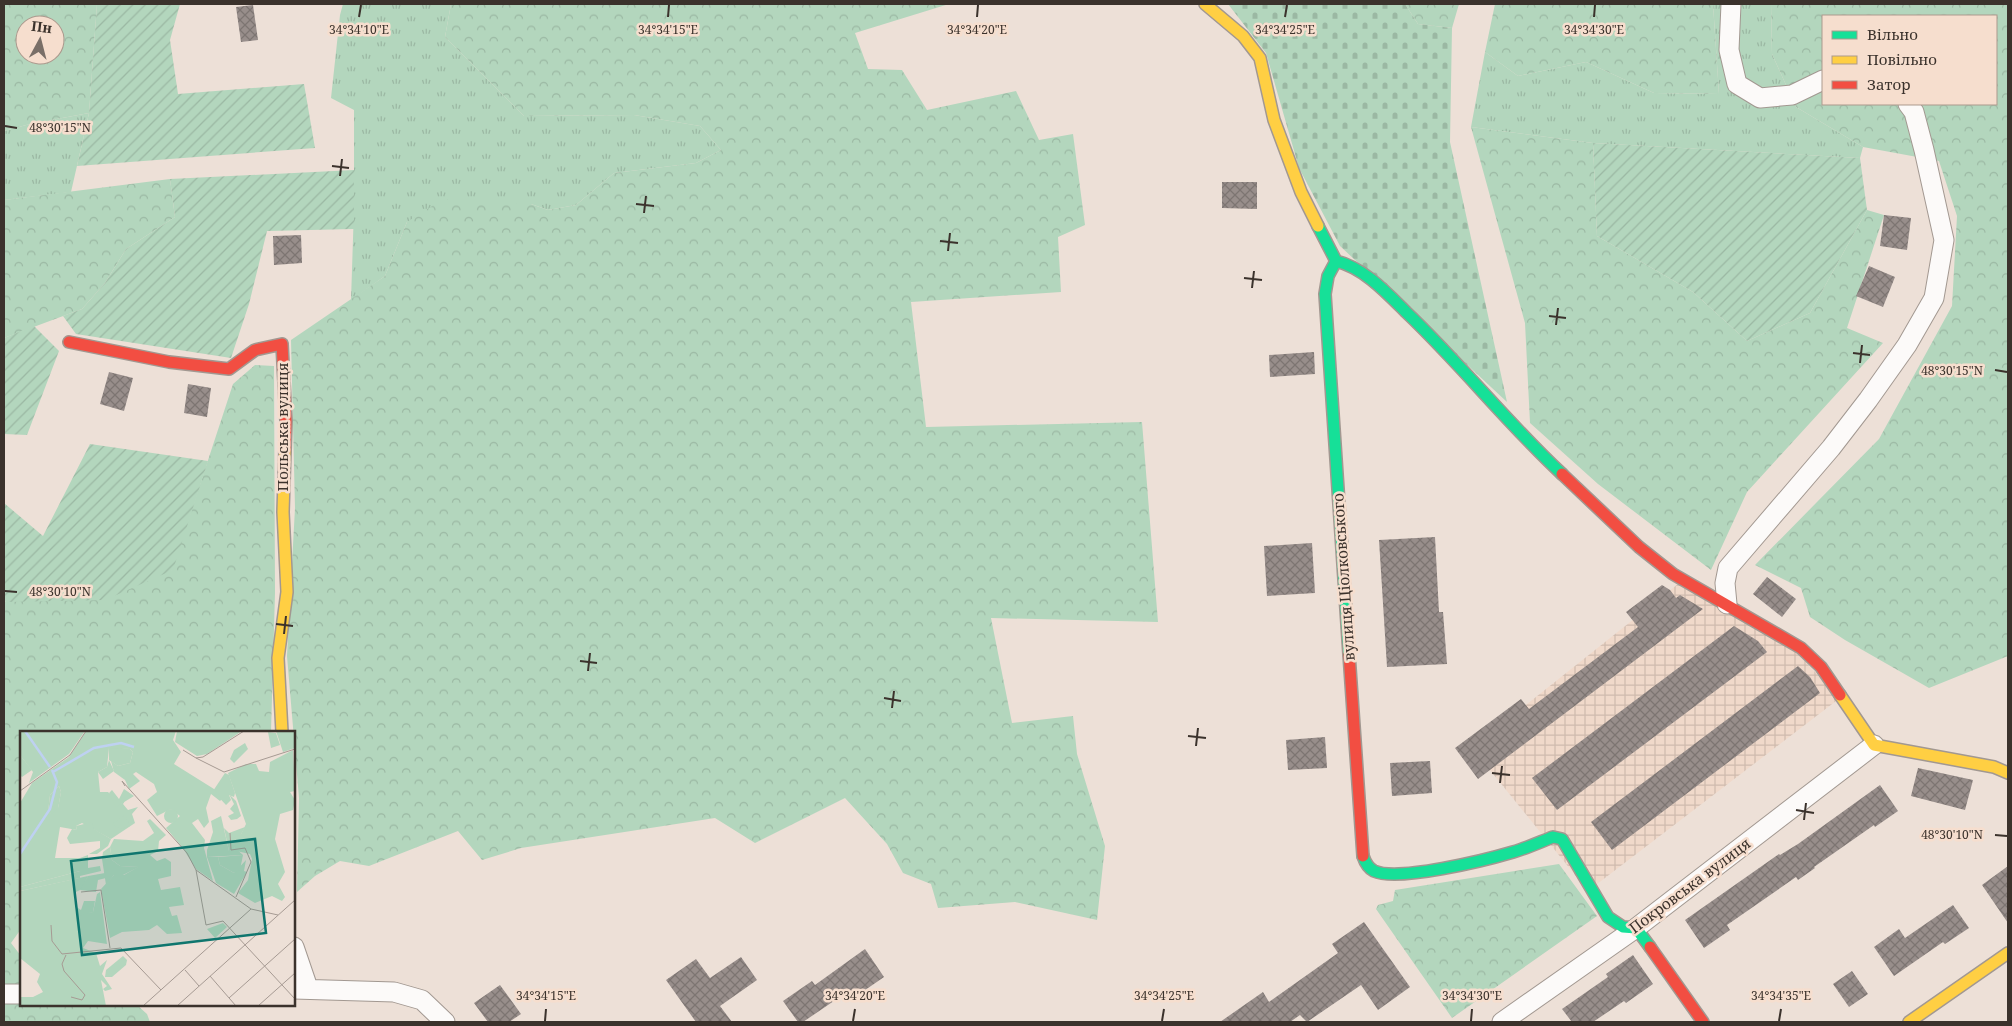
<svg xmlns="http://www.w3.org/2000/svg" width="2012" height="1026" font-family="'Noto Serif',serif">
<defs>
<pattern id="industrial-grid" width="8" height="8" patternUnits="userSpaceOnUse" patternTransform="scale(1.25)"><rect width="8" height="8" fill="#f0d9ca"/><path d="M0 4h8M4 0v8" fill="none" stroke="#cfbbae"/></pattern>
<pattern id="grass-tufts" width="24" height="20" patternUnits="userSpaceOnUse" patternTransform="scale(1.25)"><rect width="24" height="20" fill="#b3d6bd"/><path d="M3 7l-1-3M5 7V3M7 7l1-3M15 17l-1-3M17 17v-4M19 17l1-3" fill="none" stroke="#9bb8a3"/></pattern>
<pattern id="forest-crowns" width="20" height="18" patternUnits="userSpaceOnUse" patternTransform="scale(1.25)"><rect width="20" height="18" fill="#b3d6bd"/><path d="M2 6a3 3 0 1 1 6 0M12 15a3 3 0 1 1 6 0" fill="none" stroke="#9bb8a3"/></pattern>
<pattern id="cemetery-stones" width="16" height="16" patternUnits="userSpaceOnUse" patternTransform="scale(1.25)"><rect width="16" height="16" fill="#b3d6bd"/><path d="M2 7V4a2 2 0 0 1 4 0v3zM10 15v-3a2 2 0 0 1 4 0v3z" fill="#9bb8a3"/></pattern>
<pattern id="garden-furrows" width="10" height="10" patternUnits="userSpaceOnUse" patternTransform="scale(1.25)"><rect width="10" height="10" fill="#b3d6bd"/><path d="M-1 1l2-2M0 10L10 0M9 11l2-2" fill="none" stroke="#9bb8a3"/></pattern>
<pattern id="building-cross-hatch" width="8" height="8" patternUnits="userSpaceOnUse" patternTransform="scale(1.25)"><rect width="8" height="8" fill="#988e8b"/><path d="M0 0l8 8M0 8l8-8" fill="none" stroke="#7d7572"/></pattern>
</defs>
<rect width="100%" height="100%" fill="#ede0d7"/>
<path fill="url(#industrial-grid)" d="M1683,580L1797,653L1840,698L1588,891L1472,748Z"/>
<path fill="url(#grass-tufts)" d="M343,4H451L445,37L524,116L634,115L700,126L721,150L696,163L614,173L576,205L548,210L531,204L407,222L385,276L351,300L354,208V110L331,98L340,15Z
M1713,4H1771L1772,54L1796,107L1863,147L1860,158L1593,143L1471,127L1485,52L1518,76L1586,62L1654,93L1719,94Z
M89,113L71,192L4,200V131L30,124Z"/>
<path fill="url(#forest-crowns)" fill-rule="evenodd" d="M4,4H97L89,113L30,124L4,131ZM25,25H55V55H25Z
M451,4H949L855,33L868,69L902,70L927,110L1016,91L1039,140L1073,134L1085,225L1058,237L1061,292L911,302L926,427L1142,422L1158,622L991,618L1012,723L1073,716L1077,754L1105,846L1097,920L1015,902L938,908L931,884L903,873L887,844L845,798L755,843L715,818L521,848L482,860L458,831L369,866L340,861L315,876L297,892L299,798L287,656L295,508L291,340L385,276L407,222L443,199L531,204L548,210L576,205L614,173L696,163L721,150L700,126L634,115L524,116L445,37Z
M1405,4H1459L1452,28L1418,24Z
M1495,4H1713L1719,94L1654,93L1586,62L1518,76L1485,52Z
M1771,4H2008V656L1929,688L1845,640L1810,617L1801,588L1755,565L1879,439L1952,306L1957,216L1939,161L1863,147L1796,107L1772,54ZM1823,16H1996V104H1823Z
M1471,127L1593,143L1597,236L1693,292L1747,341L1810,313L1867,210L1884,215L1847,328L1883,343L1747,492L1711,570L1598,484L1530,423L1525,323Z
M170,179L175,217L126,249L105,283L82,309L4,338V200Z
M255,365L274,366L275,593L271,732H21V929L11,943L21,956V1005H137L147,1014L150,1022H4V599L6,602L172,570L233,384Z
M1559,864L1597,916L1452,1018L1376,909L1378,905L1393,901L1395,890Z"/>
<path fill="url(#cemetery-stones)" d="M1228,4H1405L1418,24L1452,28L1450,142L1507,402L1340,246L1299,168L1266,53Z"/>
<path fill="url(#garden-furrows)" d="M97,4H180L170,40L178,94L304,84L315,148L77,166L89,113Z
M1593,143L1860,158L1867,210L1810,313L1747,341L1693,292L1597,236Z
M354,170V229L267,231L249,304L231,358L76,334L63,316L82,309L105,283L126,249L175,217L170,179Z
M34,326L59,351L27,435L4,434V338Z
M90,444L208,461L173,570L105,600L6,602L4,599V503L43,536Z"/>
<path fill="url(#building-cross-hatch)" d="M253,5L258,40L241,42L236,7Z
M1222,182H1257V209L1222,208Z
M1884,215L1911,218L1907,250L1880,246Z
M301,235L302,263L274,265L273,236Z
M1869,266L1895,277L1883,307L1856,296Z
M1314,352L1315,374L1270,377L1269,355Z
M109,372L133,378L124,411L100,404Z
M188,384L211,388L207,417L184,413Z
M1435,537L1439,612H1443L1447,664L1387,667L1379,540Z
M1312,543L1315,593L1267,596L1264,546Z
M1767,577L1796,599L1782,617L1753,594Z
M1662,585L1670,590L1676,598L1680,595L1703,609L1478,779L1455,748L1521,699L1529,709L1638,627L1626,612Z
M1734,626L1758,641L1767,652L1557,810L1532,778Z
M1798,666L1810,677L1820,693L1612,850L1591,822Z
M1325,737L1327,768L1288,770L1286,740Z
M1430,761L1432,793L1392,796L1390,763Z
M1918,768L1973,780L1965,810L1911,796Z
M1880,785L1898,811L1875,827L1874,825L1814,867L1815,868L1798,880L1796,877L1727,925L1730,930L1704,948L1685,920L1779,854L1780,855L1798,844Z
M2008,866V923L1982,885Z
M1953,905L1969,928L1945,944L1943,942L1894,976L1874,947L1899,929L1905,938Z
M1364,922L1410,987L1378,1010L1361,985L1307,1022L1300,1015L1290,1022H1220L1263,992L1269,1002L1338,953L1332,944Z
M865,949L884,977L855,997L850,990L803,1022H798L783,1001L812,981L815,985Z
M1633,955L1653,984L1626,1003L1624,1001L1593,1022H1572L1562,1009L1608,977L1606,974Z
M741,957L757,980L720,1006L732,1022H696L666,980L696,959L710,978Z
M1852,971L1868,994L1849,1007L1833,984Z
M500,985L521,1014L509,1022H488L474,1003Z"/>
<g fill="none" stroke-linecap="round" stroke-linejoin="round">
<g stroke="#a29891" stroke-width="21">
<path id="street" d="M1731,4L1729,50L1737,84L1760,98L1792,95L1823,80
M1727,604L1725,583L1728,568L1831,448L1868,400L1907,345L1934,298L1944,240L1924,150L1914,112L1908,104
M294,947L308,988
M294,989L394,992L422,1000L445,1022
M4,994H21
M1502,1022L1636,928L1874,745"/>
</g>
<g stroke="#a29891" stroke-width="14">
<path id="fast" d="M1318,226L1336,261L1328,276L1325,294L1349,654
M1336,261C1364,268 1386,292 1406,312C1461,364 1507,423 1562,474
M1363,856C1365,862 1368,868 1374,871C1398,882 1486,860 1513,852C1527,848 1540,842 1553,837L1562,839L1608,917L1623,927L1636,928L1650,947"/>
</g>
<g stroke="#a29891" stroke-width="14">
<path id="slow" d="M1205,4L1243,36L1260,58L1274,120L1301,192L1318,226
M1840,695L1874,745L1994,767L2008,773
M282,732L278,658L287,592L283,512L285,450
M1909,1022L2008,953"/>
</g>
<g stroke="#a29891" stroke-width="14">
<path id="jam" d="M69,342L169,362L229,369L255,350L282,344L286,421L285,450
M1562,474L1639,547L1673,574L1801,648L1821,667L1840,695
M1349,654L1363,856
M1650,947L1703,1022"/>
</g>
<use href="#street" stroke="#fcfaf9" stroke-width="19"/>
<use href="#fast" stroke="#16e098" stroke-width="11"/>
<use href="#slow" stroke="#ffcf43" stroke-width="11"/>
<use href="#jam" stroke="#f24e42" stroke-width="11"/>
</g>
<path fill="none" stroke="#3b322c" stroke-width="2" d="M359,17L361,5M668,17L669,5M977,17L978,5M1285,17L1287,5M1594,17L1595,5M5,126L17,128M332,166L349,168M340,176L342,159M636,204L654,206M644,213L646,196M940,241L958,243M948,251L950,233M1244,278L1262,280M1252,288L1254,271M1549,316L1566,318M1556,325L1558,308M1853,353L1870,355M1860,363L1862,345M1995,370L2007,372M5,591L17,592M276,624L293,626M284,634L286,616M580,661L597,663M588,671L590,653M884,698L901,701M892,708L894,691M1188,736L1206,738M1196,746L1198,728M1492,773L1510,775M1500,783L1502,766M1796,810L1814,813M1804,820L1806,803M1995,835L2007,836M545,1021L546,1009M853,1021L855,1009M1162,1021L1164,1009M1471,1021L1472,1009M1779,1021L1781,1009"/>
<g text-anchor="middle" stroke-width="5" stroke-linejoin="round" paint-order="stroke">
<g font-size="15" fill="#3b322c" stroke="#f6dece">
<text transform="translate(283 427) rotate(-90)" y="5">Польська вулиця</text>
<text transform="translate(1344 577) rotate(-94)" y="5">вулиця Ціолковського</text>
<text transform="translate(1690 886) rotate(-37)" y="5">Покровська вулиця</text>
</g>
</g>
<g transform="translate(20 731)">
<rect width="275" height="275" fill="#ede0d7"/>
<path d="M94,16L110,18L113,21L110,32L98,35L89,29V17ZM205,42L209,44L215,62L214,66L209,64L211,69L206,74L193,60ZM39,55L41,61L38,78L32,84L28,81L30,64ZM225,96L214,116L223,124L187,126V119L209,120L204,97L209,102ZM90,116L92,129L100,135L119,136L103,144H94L86,154L82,128L83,121ZM60,140V147L0,160V156Z" fill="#b3d6bd"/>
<path d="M0,0H65L49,23L9,52L13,41L0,24ZM66,0H156L153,9L161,21L154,33L194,58L202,68L200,70L191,63L186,77L189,91L184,97L178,88L172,92L185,109L184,117L162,116L146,97L160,85L151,78L137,85L127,69L137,61L134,53L116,41L113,43L120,50L109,58L105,49L94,41L91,30L98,35L110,32L113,21L110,18L89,17L87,36L78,41L80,61H88L100,73L105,70L103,73L108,79L118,76L112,83L115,92L91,108L62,92L56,95L57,99L40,96L35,127H60V140L0,156V72L12,52L49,26ZM39,55L41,61L38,77L32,83L28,81L30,64ZM157,0H222L187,23L177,25L155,11ZM256,0H275V17L263,21ZM273,19L275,60L270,61L275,69L273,79L260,83L255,108L265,141L258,153L265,166L262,170L252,165L235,172L218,162L228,149L232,128L230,123L216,120L214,116L212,108L221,103L226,93L208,42L226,33H236L239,40L249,41L250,31ZM209,63L216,70L221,85L217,88L211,89L208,85L214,82L210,78L214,73ZM201,85L209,120H191L187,119L193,101L191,90ZM130,88L146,104L139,110L138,120L130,124L137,130L145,127L151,131V145L138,148L141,159L160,156L164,174L149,176L152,185L157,184L162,202L147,203L137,194L129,199L102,201L90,207L81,158L94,144H104L118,136L100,135L92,129L90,116L94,108L123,110L134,102L127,90ZM187,126H198L200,134L214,142L226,129L224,140L227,141L214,163L196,152ZM68,145L62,158L54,162L56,183L73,181L77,163L80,161L87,213L68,210L63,217L76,222L80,235L87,229L82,243L92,258L85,260L83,258L87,255L81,249L86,275H0V266H13L23,261L17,251L20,243L0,227V160ZM203,192L207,196L195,207L187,198Z" fill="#b3d6bd" fill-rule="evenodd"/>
<path d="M173,107L184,117L193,150L176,138L162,116Z" fill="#b3d6bd"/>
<path d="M103,225L107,229L106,234L92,246H85L86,239Z" fill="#b3d6bd"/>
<path d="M248,1L256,2L260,14L251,17ZM225,12L228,18L214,32L210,28L214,19ZM0,24L12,39L2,46L0,44ZM89,29L94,40L83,48L78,41L87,36ZM104,58L114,65L96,76L89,62L92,59L99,68ZM144 85a7 7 0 1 1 14 0a7 7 0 1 1-14 0ZM105,84L110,95L101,98L92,93ZM72,91L74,98L91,108L88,115L77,123H69L80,117V110L50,113L47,107L52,98L57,99L56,95ZM68,124V137L80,135L81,140L60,145V127ZM223,124L220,139L214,142L200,134L198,126ZM85,142L86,147L78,149L76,161L60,159L68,145ZM64,170H75L73,181L58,185L55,175L61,179Z" fill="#b3d6bd"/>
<path fill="none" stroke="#bed1f1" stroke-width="2.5" d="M5,0L30,36M33,41L74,17L101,12L114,16M0,123L30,78L37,51L32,39"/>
<path fill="none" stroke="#a69a93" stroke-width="1" d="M163,19L176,27L183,26L224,0M176,27L204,41L275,18M105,55L102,50L167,122L176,139L186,194L203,190L275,268M0,60L50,24L66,0M210,102L211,119L225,117L231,131L216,166M176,139L231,178L258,184M61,161L81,159L90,217M31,194L32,210L42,223L101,217L141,259M46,224L42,233L44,240L65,264L62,269L51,266M165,239L179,255M190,245L216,275M209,267L275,208M123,275L231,178M157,275L275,169M238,275L275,242"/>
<path fill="#0f766e" fill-opacity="0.15" stroke="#0f766e" stroke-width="2.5" d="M235,108L246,202L62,224L51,130Z"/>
<rect width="275" height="275" fill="none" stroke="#3b322c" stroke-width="2.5"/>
</g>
<g font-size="12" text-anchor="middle" fill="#3b322c" stroke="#f6dece" stroke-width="5" stroke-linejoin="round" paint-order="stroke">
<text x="359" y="34">34°34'10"E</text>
<text x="668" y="34">34°34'15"E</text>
<text x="977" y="34">34°34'20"E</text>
<text x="1285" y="34">34°34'25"E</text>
<text x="1594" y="34">34°34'30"E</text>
<text x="60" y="132">48°30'15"N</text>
<text x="1952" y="375">48°30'15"N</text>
<text x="60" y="596">48°30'10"N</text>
<text x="1952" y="839">48°30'10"N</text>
<text x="546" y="1000">34°34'15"E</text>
<text x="855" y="1000">34°34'20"E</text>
<text x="1164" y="1000">34°34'25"E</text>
<text x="1472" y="1000">34°34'30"E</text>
<text x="1781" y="1000">34°34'35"E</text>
</g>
<rect width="2012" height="1026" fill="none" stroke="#3b322c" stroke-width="10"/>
<rect x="1822" y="15" width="175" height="90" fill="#f6dece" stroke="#ab998d"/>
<rect x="1832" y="31" width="25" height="8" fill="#16e098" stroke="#ab998d"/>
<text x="1867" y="40" font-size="15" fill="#3b322c">Вільно</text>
<rect x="1832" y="56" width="25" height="8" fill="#ffcf43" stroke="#ab998d"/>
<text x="1867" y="65" font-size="15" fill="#3b322c">Повільно</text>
<rect x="1832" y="81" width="25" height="8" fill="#f24e42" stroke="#ab998d"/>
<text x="1867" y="90" font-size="15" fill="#3b322c">Затор</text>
<g transform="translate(40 40) rotate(7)"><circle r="24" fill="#f6dece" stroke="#ab998d"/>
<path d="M0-4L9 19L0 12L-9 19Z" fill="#796f68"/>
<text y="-8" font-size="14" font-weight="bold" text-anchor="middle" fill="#3b322c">Пн</text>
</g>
</svg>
